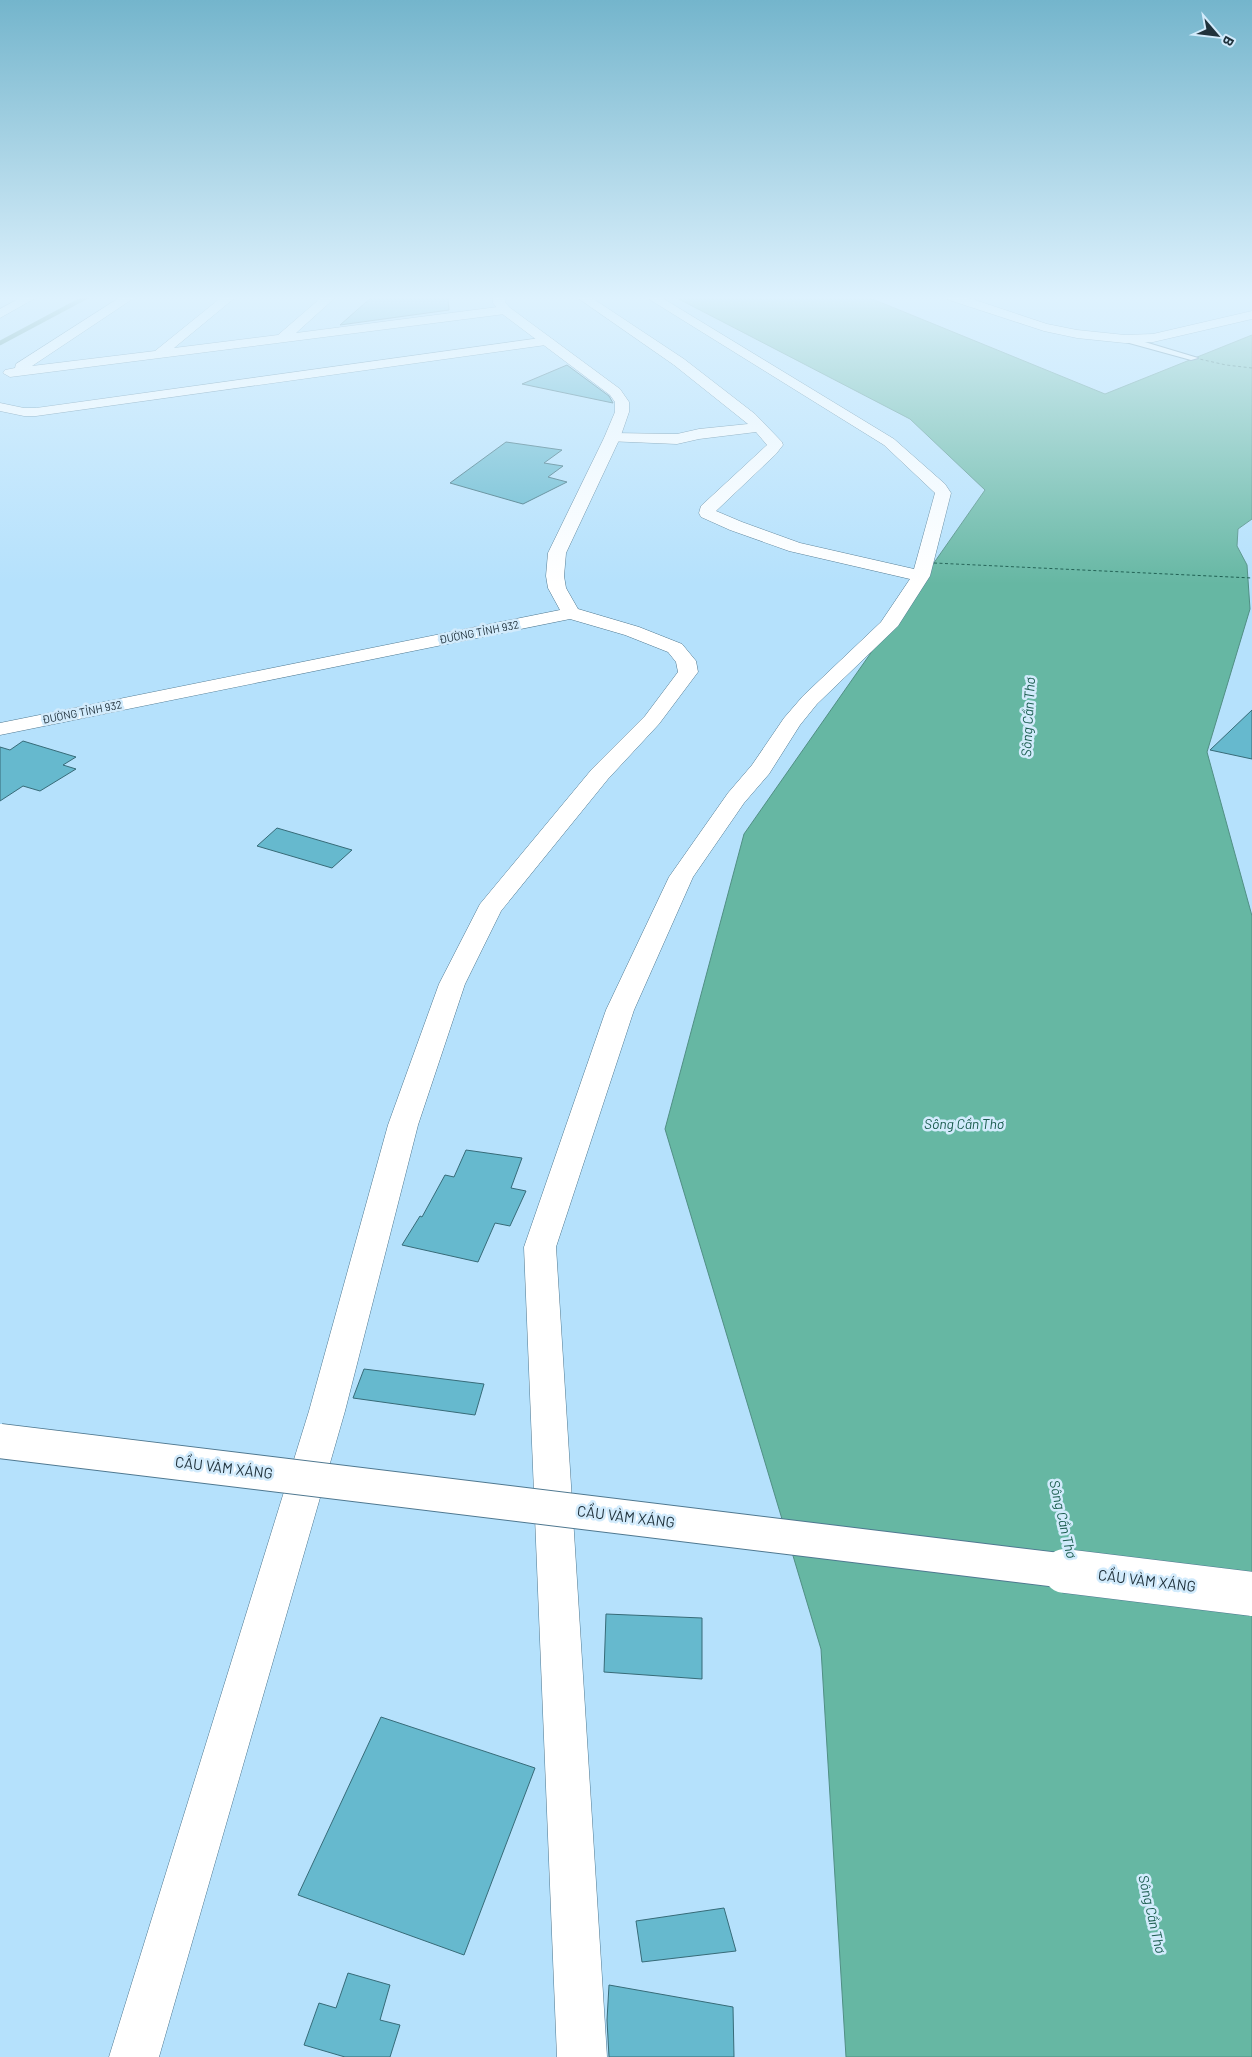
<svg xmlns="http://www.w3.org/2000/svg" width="1252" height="2057" font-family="Barlow,sans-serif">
<rect width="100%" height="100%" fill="#b5e1fc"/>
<path fill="#66b7a3" stroke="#518f84" d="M673,296H865L1105,394L1252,335V519L1238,529L1237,546L1247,565L1250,609L1207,752L1252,916V2057H846L821,1649L665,1129L744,834L985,490L910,419Z"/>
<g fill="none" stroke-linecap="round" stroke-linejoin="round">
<path stroke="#518f84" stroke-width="4.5" d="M0,343L88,296"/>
<path stroke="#1a5c4e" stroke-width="1" stroke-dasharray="3 2.5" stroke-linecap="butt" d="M1195,358L1226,365L1252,368
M934,563L1252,578"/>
</g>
<path fill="#66b9ce" stroke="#376b78" d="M373,296H448L449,310L340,325Z
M567,365L609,396L613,403L522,384Z
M506,442L562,450L544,463L563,466L548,477L567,482L523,504L450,483Z
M1252,710V759L1210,750Z
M23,741L76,757L63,765L76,769L40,791L23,786L0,801V747L10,750Z
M277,828L352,850L332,868L257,846Z
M466,1150L522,1158L511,1188L526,1191L510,1226L495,1223L478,1262L402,1245L420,1216L422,1217L445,1175L454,1177Z
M364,1369L484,1384L475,1415L353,1398Z
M606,1614L702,1618V1679L604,1672Z
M381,1717L535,1768L464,1955L298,1895Z
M724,1908L736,1951L642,1962L636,1921Z
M348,1973L390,1985L380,2020L400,2025L390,2057H345L304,2045L319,2003L336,2008Z
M609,1985L733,2007L734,2057H609L607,2020Z"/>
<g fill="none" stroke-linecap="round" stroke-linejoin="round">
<g stroke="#4f7890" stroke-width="2">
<path id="lane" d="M1122,337H1128L1198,358L1191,360L1122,341Z"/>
</g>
<g stroke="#4f7890" stroke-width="1">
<path id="street" d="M24,296H39L0,318V309Z
M122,296H137L32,366L155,351L223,296H237L174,348L278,335L323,296H337L296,333L505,306L511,310L505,314L10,377L3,373L5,370L15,368L16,364Z
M575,296H589L684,359L755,414L782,442L783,445L776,454L716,511L742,522L800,543L914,569L935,493L884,445L644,296H659L894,439L945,484L951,493L930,576L898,626L817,704L800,725L769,774L744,803L693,877L634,1010L556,1247L607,2057H557L524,1247L606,1010L669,877L728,793L752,765L784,718L803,696L881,622L910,579L789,551L730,530L701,517L699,513L701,506L767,445L756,432L699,439L677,444L607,441L604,438L607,435L612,433L677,434L699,429L748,424L674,365Z
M548,337L555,341L553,344L36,416H24L0,411V403L24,408H36Z"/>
</g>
<g stroke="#4f7890" stroke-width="1">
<path id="secondary" d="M493,296H505V302L509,307L620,389L629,402V412L620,438L566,553L564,576L566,588L578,609L639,627L682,644L696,661L698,672L659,724L608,779L501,911L465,984L418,1125L345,1411L159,2057H109L309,1411L388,1125L439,984L480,904L592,769L645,716L678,672L676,662L668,652L625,635L570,619L0,735V723L560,610L548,588L546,576L548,553L604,438L615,412V402L610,395L501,313L493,303Z
M944,296H963L1047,324L1077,330L1125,335L1153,334L1252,311V319L1153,342L1125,343L1077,338L1044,331L946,299Z"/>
</g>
<use href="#lane" fill="#fff" fill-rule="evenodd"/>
<use href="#street" fill="#fff" fill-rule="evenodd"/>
<use href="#secondary" fill="#fff" fill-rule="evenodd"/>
<g stroke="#4f7890" stroke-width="36" stroke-linecap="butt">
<path id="secondary-bridge-far1" d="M0,1441L1075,1572"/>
</g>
<g stroke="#4f7890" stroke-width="45" stroke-linecap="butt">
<path id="secondary-bridge" d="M1065,1571L1252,1594"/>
</g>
<use href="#secondary-bridge-far1" stroke="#fff" stroke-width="34"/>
<use href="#secondary-bridge" stroke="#fff" stroke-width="44"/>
</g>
<linearGradient id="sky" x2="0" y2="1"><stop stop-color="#74b5cc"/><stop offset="0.51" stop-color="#def2fe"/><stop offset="1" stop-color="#def2fe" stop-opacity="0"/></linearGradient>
<rect width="1252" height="584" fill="url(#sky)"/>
<g text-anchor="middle" stroke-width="5" stroke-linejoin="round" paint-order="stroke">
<g font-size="11" fill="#20323c" stroke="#d2ebfc">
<text transform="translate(479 632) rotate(-11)" y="4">ĐƯỜNG TỈNH 932</text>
<text transform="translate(82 712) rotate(-11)" y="4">ĐƯỜNG TỈNH 932</text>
</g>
<g font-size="14" font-style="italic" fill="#1a5c4e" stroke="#d2ebfc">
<text transform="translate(1028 717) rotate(-87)" y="5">Sông Cần Thơ</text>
<text x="964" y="1129">Sông Cần Thơ</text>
<text transform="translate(1063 1519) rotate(77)" y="5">Sông Cần Thơ</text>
<text transform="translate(1152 1914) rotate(77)" y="5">Sông Cần Thơ</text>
</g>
<g font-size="15" fill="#20323c" stroke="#d2ebfc">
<text transform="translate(224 1468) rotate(7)" y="5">CẦU VÀM XÁNG</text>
<text transform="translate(626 1517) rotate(7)" y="5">CẦU VÀM XÁNG</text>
<text transform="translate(1147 1581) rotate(7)" y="5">CẦU VÀM XÁNG</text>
</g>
</g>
<g transform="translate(1217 35) rotate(118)" stroke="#d2ebfc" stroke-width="4" paint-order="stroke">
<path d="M0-4L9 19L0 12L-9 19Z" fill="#20323c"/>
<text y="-8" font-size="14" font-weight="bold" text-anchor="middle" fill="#20323c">B</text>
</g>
</svg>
